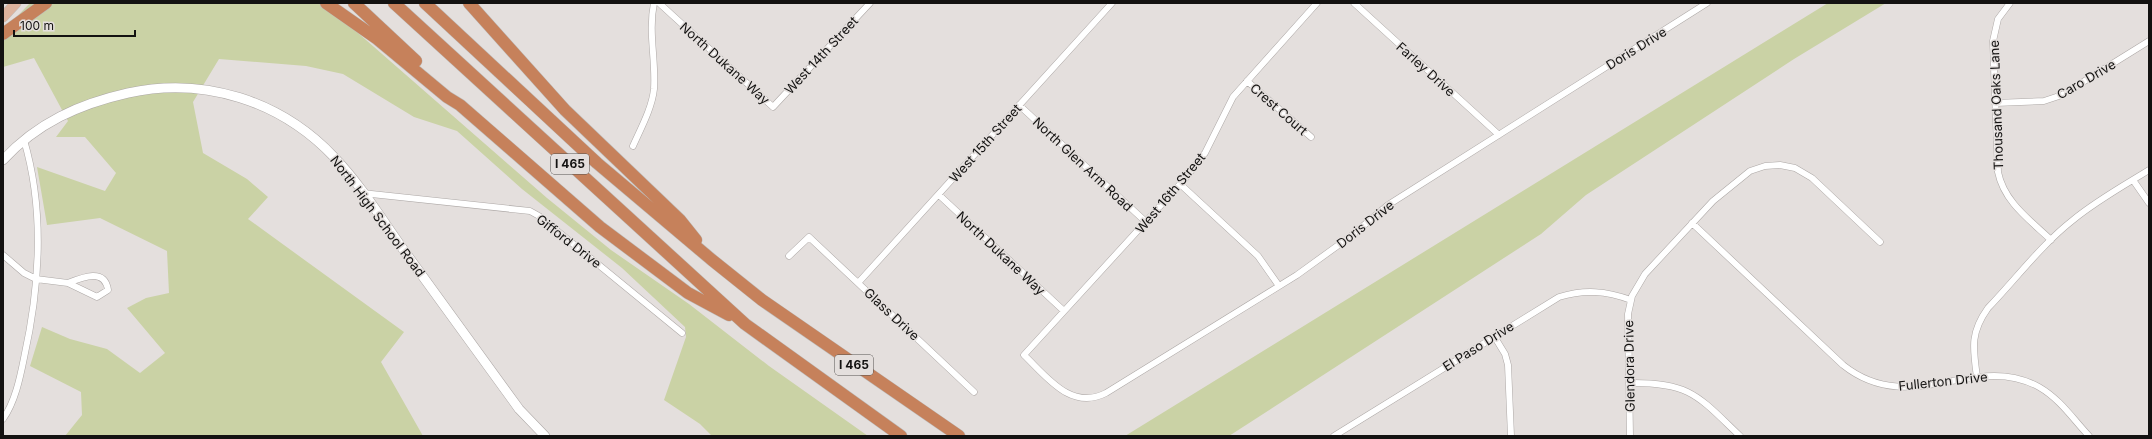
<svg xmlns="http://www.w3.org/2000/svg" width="2152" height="439" font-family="Inter,sans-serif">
<rect width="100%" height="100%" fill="#e4dfdd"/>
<path fill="#cad2a5" d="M30,3H332L350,26L547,198L611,250L689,304L769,366L868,436H712L700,424L664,400L686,337L685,327L622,268L522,189L457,131L414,117L343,74L306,66L219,59L193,102L203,153L247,179L268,197L248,219L404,332L381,362L423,436H65L82,415L81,392L30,366L42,327L70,339L107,349L140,373L165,353L127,308L146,298L169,293L167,251L100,218L47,225L37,167L105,191L116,173L85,137H56L68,121L34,58L3,67V31Z
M1828,3H1886L1794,59L1586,195L1541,234L1229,436H1125Z"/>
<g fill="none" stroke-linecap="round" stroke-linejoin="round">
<g stroke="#ada8a6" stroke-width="7">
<path id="street" d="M659,3L773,107L870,3
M1317,3L1233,97L1205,153L1183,181L1024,355C1047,377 1071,411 1106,393L1297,275L1351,236L1388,205L1707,3
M1354,3L1499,135
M2010,3L1998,19L1993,41L1998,172C2004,202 2030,220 2051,240
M1247,81L1311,137
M1995,103L2044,101L2062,95L2149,41
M1019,105L1146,222
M633,146C641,128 652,108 654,89C656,60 648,32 654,3
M2133,180L2149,203
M1180,184L1258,256L1279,286
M362,193L530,211L539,216L682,333
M939,195L1064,311
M1692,223L1843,365C1911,419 1974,351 2039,387C2060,399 2073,419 2089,436
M3,255L24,273L36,279L68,283L97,297L108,290C105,268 83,277 68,283
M789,256L809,237L974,392
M858,283L1112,3
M1494,336L1505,354L1508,365L1511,436
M1977,377C1973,348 1970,333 1988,308C2016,279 2041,245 2073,220C2096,201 2123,186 2149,170
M1629,383C1690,382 1698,396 1740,436
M3,419C15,402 20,378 24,358C40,286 45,211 24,140
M1334,436L1559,297C1585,289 1606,291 1631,300
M1630,436L1628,314L1632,296L1645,274L1713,201L1750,171L1765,166L1780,165L1795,168L1812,178L1880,242"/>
</g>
<g stroke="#ada8a6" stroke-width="10">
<path id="secondary" d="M3,160C37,123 79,104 128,93C204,76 281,101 334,157C362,186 384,223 408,256C445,307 482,358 519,409L545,436"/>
</g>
<g stroke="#bdbdbc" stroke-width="11">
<path id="primary" d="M3,17L16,3"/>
</g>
<g stroke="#bdbdbc" stroke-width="13">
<path id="highway" d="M326,3L376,38L447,97L460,105L600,227L688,293L729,315
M354,3L416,61
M394,3L745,324L901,436
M425,3L597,163L712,260L762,300L959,436
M469,3L565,110L680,220L696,240
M3,34L46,3"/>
</g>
<use href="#street" stroke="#fff" stroke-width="6"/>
<use href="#secondary" stroke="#fff" stroke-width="9"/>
<use href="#primary" stroke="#ddb39d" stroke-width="10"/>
<use href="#highway" stroke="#c6815b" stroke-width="12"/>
</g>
<g text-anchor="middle" stroke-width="3" stroke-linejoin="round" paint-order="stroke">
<g fill="#e4dfdd" stroke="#52504e" stroke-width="1">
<rect x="551" y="154" width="38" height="20" rx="3"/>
<rect x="835" y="355" width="38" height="20" rx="3"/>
</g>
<g font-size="12" font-weight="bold" fill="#131211">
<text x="570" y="168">I 465</text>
<text x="854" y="369">I 465</text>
</g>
<g font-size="13" fill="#131211" stroke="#e4dfdd">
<text transform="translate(1636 48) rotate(-32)" y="5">Doris Drive</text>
<text transform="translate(821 55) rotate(-47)" y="5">West 14th Street</text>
<text transform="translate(725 63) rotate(42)" y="5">North Dukane Way</text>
<text transform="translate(1426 69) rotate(42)" y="5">Farley Drive</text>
<text transform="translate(2086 79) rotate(-30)" y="5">Caro Drive</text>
<text transform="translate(1996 105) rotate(-92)" y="5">Thousand Oaks Lane</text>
<text transform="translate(1279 109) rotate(41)" y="5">Crest Court</text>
<text transform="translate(985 143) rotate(-48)" y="5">West 15th Street</text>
<text transform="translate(1083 164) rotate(43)" y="5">North Glen Arm Road</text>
<text transform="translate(1170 193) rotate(-50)" y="5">West 16th Street</text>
<text transform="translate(378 216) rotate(53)" y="5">North High School Road</text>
<text transform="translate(1365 224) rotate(-38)" y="5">Doris Drive</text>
<text transform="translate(569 241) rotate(38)" y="5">Gifford Drive</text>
<text transform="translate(1001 253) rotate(43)" y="5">North Dukane Way</text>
<text transform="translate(892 314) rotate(43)" y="5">Glass Drive</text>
<text transform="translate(1478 346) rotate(-32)" y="5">El Paso Drive</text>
<text transform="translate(1629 366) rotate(-91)" y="5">Glendora Drive</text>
<text transform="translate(1943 381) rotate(-6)" y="5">Fullerton Drive</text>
</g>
</g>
<rect width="2152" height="439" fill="none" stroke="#131211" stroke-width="8"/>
<path d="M14 30v6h121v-6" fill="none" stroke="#131211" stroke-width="2"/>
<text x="20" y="30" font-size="12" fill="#131211" stroke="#e4dfdd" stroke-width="3" paint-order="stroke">100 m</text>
</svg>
